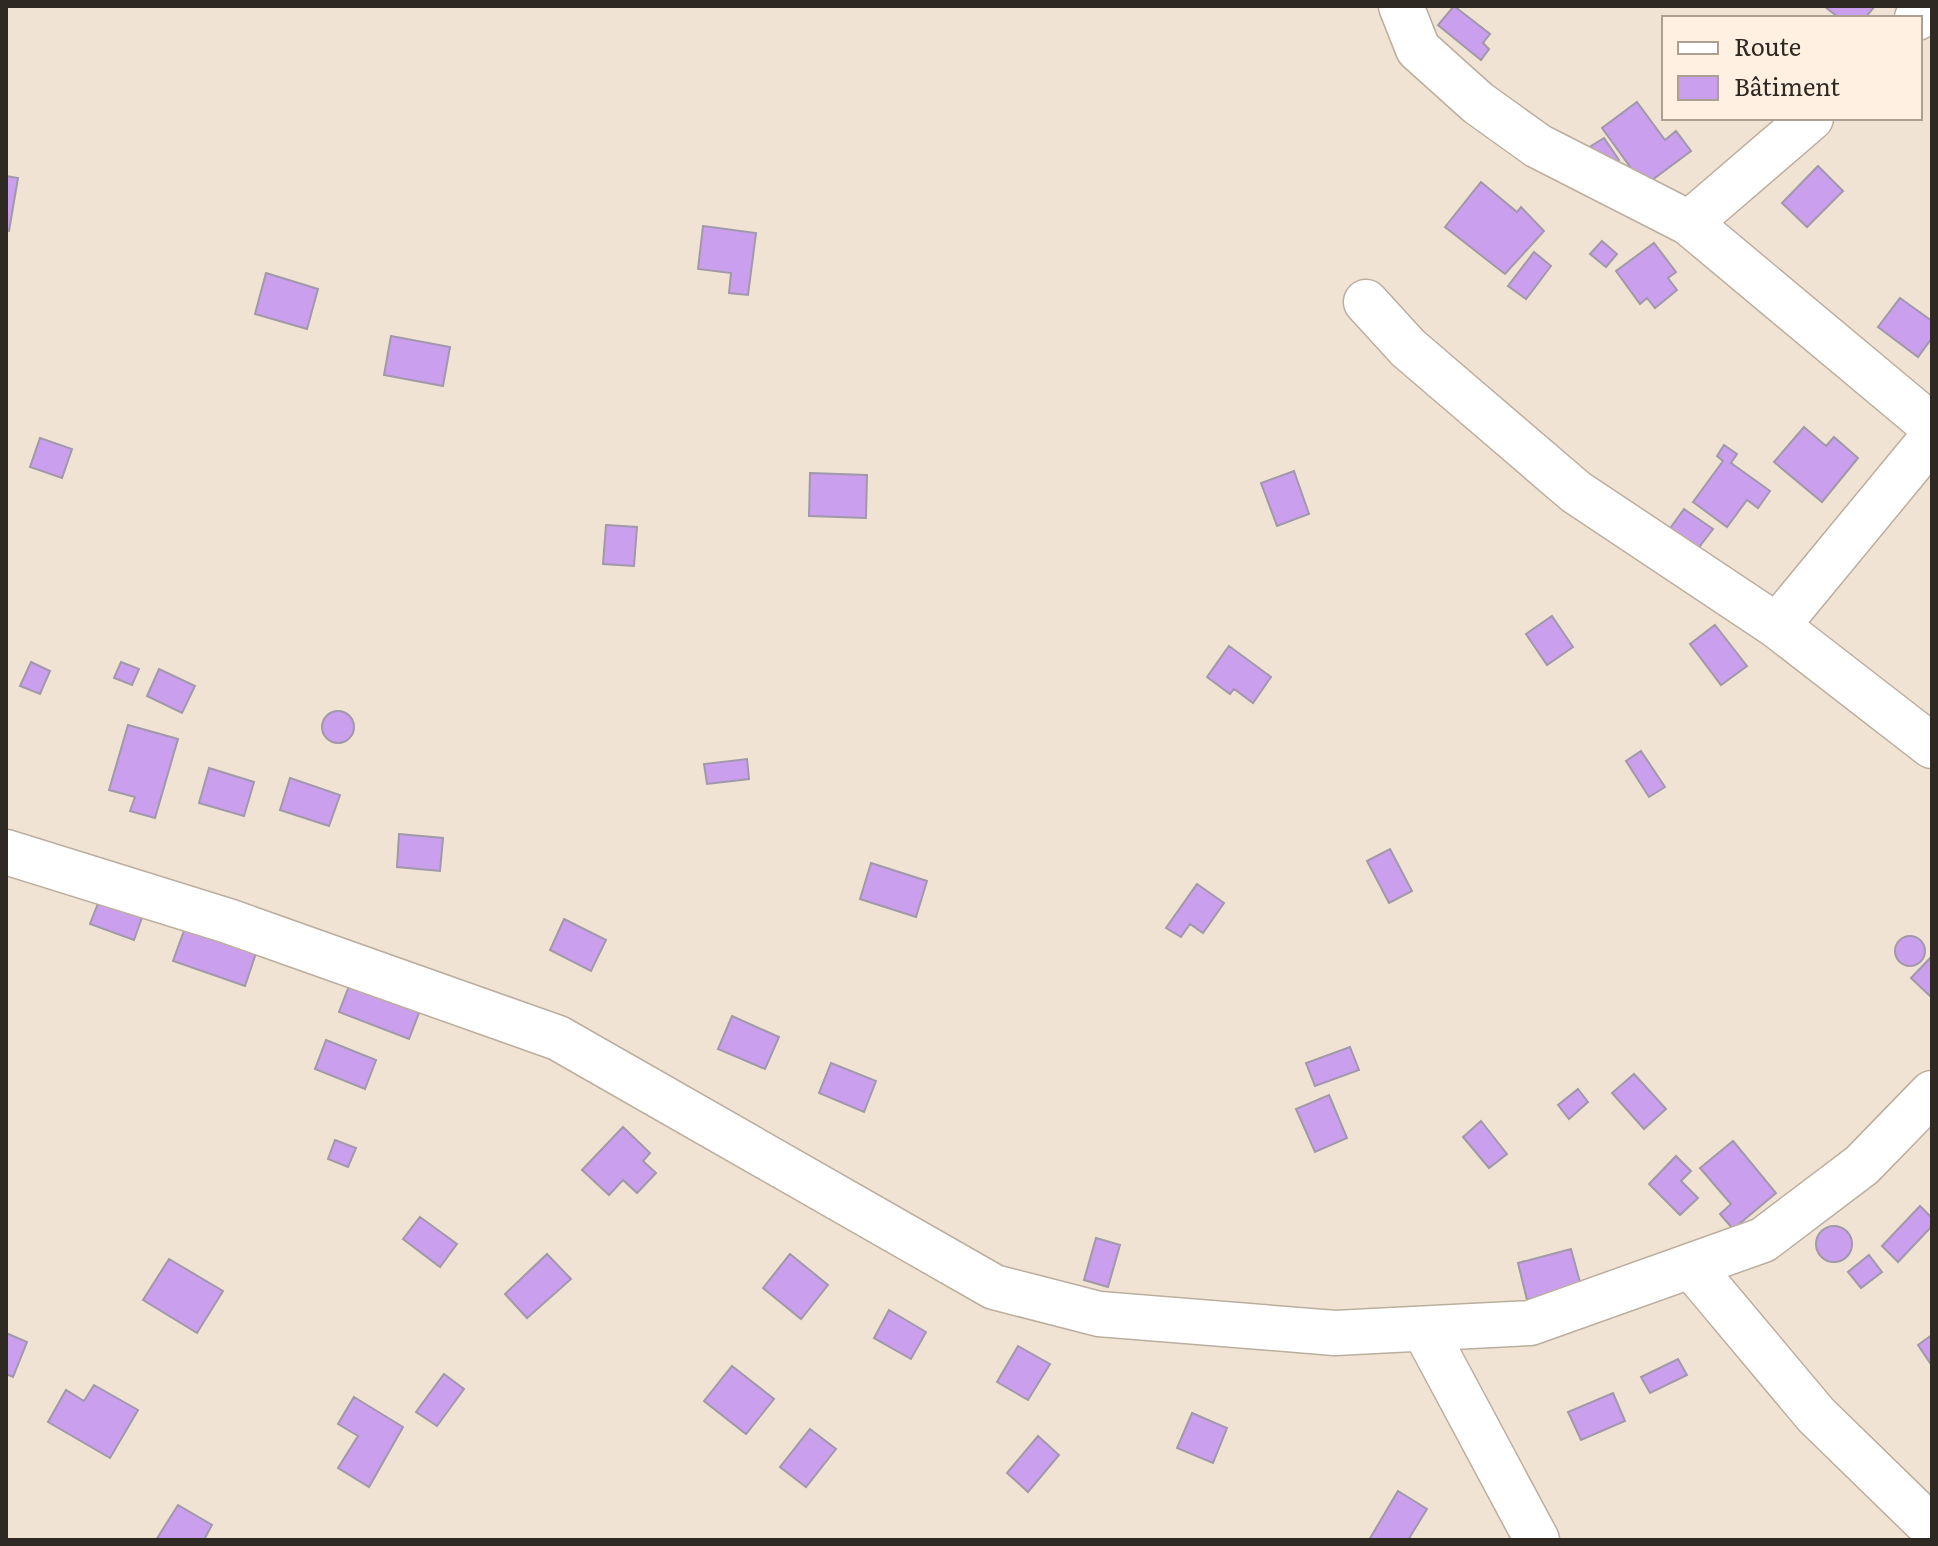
<svg xmlns="http://www.w3.org/2000/svg" width="1938" height="1546" font-family="Literata,serif">
<rect width="100%" height="100%" fill="#f1e3d4"/>
<path fill="#ca9fed" stroke="#a198a9" stroke-width="2" d="M1454,6L1490,34L1483,43L1489,49L1481,60L1438,25Z
M1824,6H1875L1865,18H1839Z
M1637,102L1665,140L1676,131L1691,151L1644,186L1602,128Z
M1604,138L1619,160L1606,169L1591,146Z
M1818,166L1843,191L1807,227L1782,203Z
M6,176L18,178L9,231L6,230Z
M1481,182L1517,212L1521,207L1544,231L1505,274L1445,227Z
M703,226L756,233L748,295L729,293L731,273L698,269Z
M1602,241L1617,254L1606,267L1590,254Z
M1654,243L1676,272L1668,278L1677,290L1655,308L1647,298L1640,304L1616,271Z
M1534,252L1551,266L1526,299L1508,286Z
M266,273L318,289L307,329L255,314Z
M1900,298L1932,321V338L1918,357L1878,327Z
M391,336L450,347L443,386L384,375Z
M1804,427L1826,446L1834,437L1858,458L1822,502L1774,462Z
M40,438L72,449L62,478L30,467Z
M1724,445L1737,454L1731,463L1770,491L1758,508L1747,500L1727,527L1693,502L1723,461L1717,456Z
M1294,471L1309,514L1277,526L1261,483Z
M810,473L867,475L866,518L809,516Z
M1684,509L1713,529L1693,555L1666,534Z
M606,525L637,527L634,566L603,564Z
M1552,616L1573,647L1547,665L1526,634Z
M1715,625L1747,666L1721,685L1690,644Z
M1229,646L1271,677L1253,703L1234,689L1230,694L1207,677Z
M31,662L50,671L40,694L20,686Z
M121,662L139,669L132,685L114,678Z
M159,669L195,686L182,713L147,696Z
M322 727a16 16 0 1 1 32 0a16 16 0 1 1-32 0Z
M128,725L178,739L155,818L130,811L135,797L109,790Z
M1641,751L1665,787L1649,797L1626,761Z
M747,759L749,779L707,784L704,764Z
M209,768L254,782L244,816L199,803Z
M290,778L340,795L329,826L280,810Z
M399,834L443,838L440,871L397,867Z
M1390,849L1412,891L1389,903L1367,861Z
M871,863L927,881L916,917L860,899Z
M1197,884L1224,903L1203,933L1190,924L1181,937L1166,928Z
M102,893L145,909L134,940L90,924Z
M564,919L606,940L591,971L550,950Z
M185,928L256,953L245,986L173,961Z
M1895 951a15 15 0 1 1 30 0a15 15 0 1 1-30 0Z
M1932,956V998L1911,978Z
M354,973L424,1000L409,1039L339,1012Z
M732,1016L779,1037L765,1069L718,1049Z
M326,1040L376,1060L365,1089L315,1069Z
M1350,1047L1359,1070L1315,1086L1306,1063Z
M831,1063L876,1081L864,1112L819,1093Z
M1634,1074L1666,1109L1644,1129L1612,1093Z
M1578,1089L1588,1102L1569,1119L1558,1105Z
M1329,1095L1347,1138L1315,1152L1296,1109Z
M1481,1121L1507,1154L1489,1168L1463,1137Z
M623,1127L650,1153L643,1161L656,1173L637,1193L623,1180L609,1195L582,1170Z
M335,1140L356,1148L348,1167L328,1159Z
M1733,1141L1776,1193L1733,1229L1720,1214L1731,1204L1700,1168Z
M1676,1156L1691,1171L1681,1181L1698,1198L1680,1215L1649,1184Z
M1920,1206L1932,1218V1226L1898,1262L1882,1246Z
M420,1217L457,1244L440,1267L403,1239Z
M1816 1244a18 18 0 1 1 36 0a18 18 0 1 1-36 0Z
M1096,1238L1120,1245L1108,1287L1084,1280Z
M1571,1249L1581,1286L1527,1300L1518,1263Z
M547,1254L571,1279L527,1318L505,1294Z
M790,1254L828,1285L801,1319L763,1288Z
M1869,1255L1882,1272L1861,1288L1848,1272Z
M169,1259L223,1291L197,1333L143,1300Z
M889,1310L926,1332L911,1359L874,1338Z
M6,1333L27,1342L13,1377L6,1374Z
M1932,1335V1366L1918,1345Z
M1018,1346L1050,1364L1028,1400L997,1382Z
M1678,1359L1687,1375L1650,1393L1641,1377Z
M732,1366L774,1399L746,1434L704,1401Z
M444,1374L464,1389L437,1426L416,1412Z
M94,1385L138,1410L110,1458L48,1422L66,1390L84,1401Z
M1613,1393L1625,1421L1581,1440L1568,1412Z
M354,1397L403,1427L369,1487L338,1468L358,1436L338,1424Z
M1192,1413L1227,1428L1213,1463L1177,1448Z
M810,1429L836,1449L806,1487L780,1467Z
M1038,1436L1059,1455L1028,1492L1007,1473Z
M1398,1491L1427,1509L1408,1540H1369Z
M178,1505L212,1525L204,1540H156Z"/>
<g fill="none" stroke-linecap="round" stroke-linejoin="round">
<g stroke="#bcae9f" stroke-width="47">
<path id="minor" d="M1401,6L1418,49L1478,103L1538,146L1689,223L1932,426
M1917,18L1929,6
M1689,223L1811,118
M1366,302L1408,348L1576,492L1777,626L1932,746
M1777,626L1932,438
M6,852L228,921L558,1038L994,1287L1099,1314L1335,1333L1530,1323L1763,1240L1862,1165L1932,1093
M1691,1266L1816,1415L1932,1528
M1424,1329L1537,1540"/>
</g>
<use href="#minor" stroke="#fff" stroke-width="44"/>
</g>
<rect width="1938" height="1546" fill="none" stroke="#2f2923" stroke-width="16"/>
<rect x="1662" y="16" width="260" height="104" fill="#fff0e1" stroke="#aca095" stroke-width="2"/>
<rect x="1678" y="42" width="40" height="12" fill="#ffffff" stroke="#aca095" stroke-width="2"/>
<text x="1734" y="56" font-size="24" fill="#2f2923">Route</text>
<rect x="1678" y="76" width="40" height="24" fill="#ca9fed" stroke="#aca095" stroke-width="2"/>
<text x="1734" y="96" font-size="24" fill="#2f2923">Bâtiment</text>
</svg>
